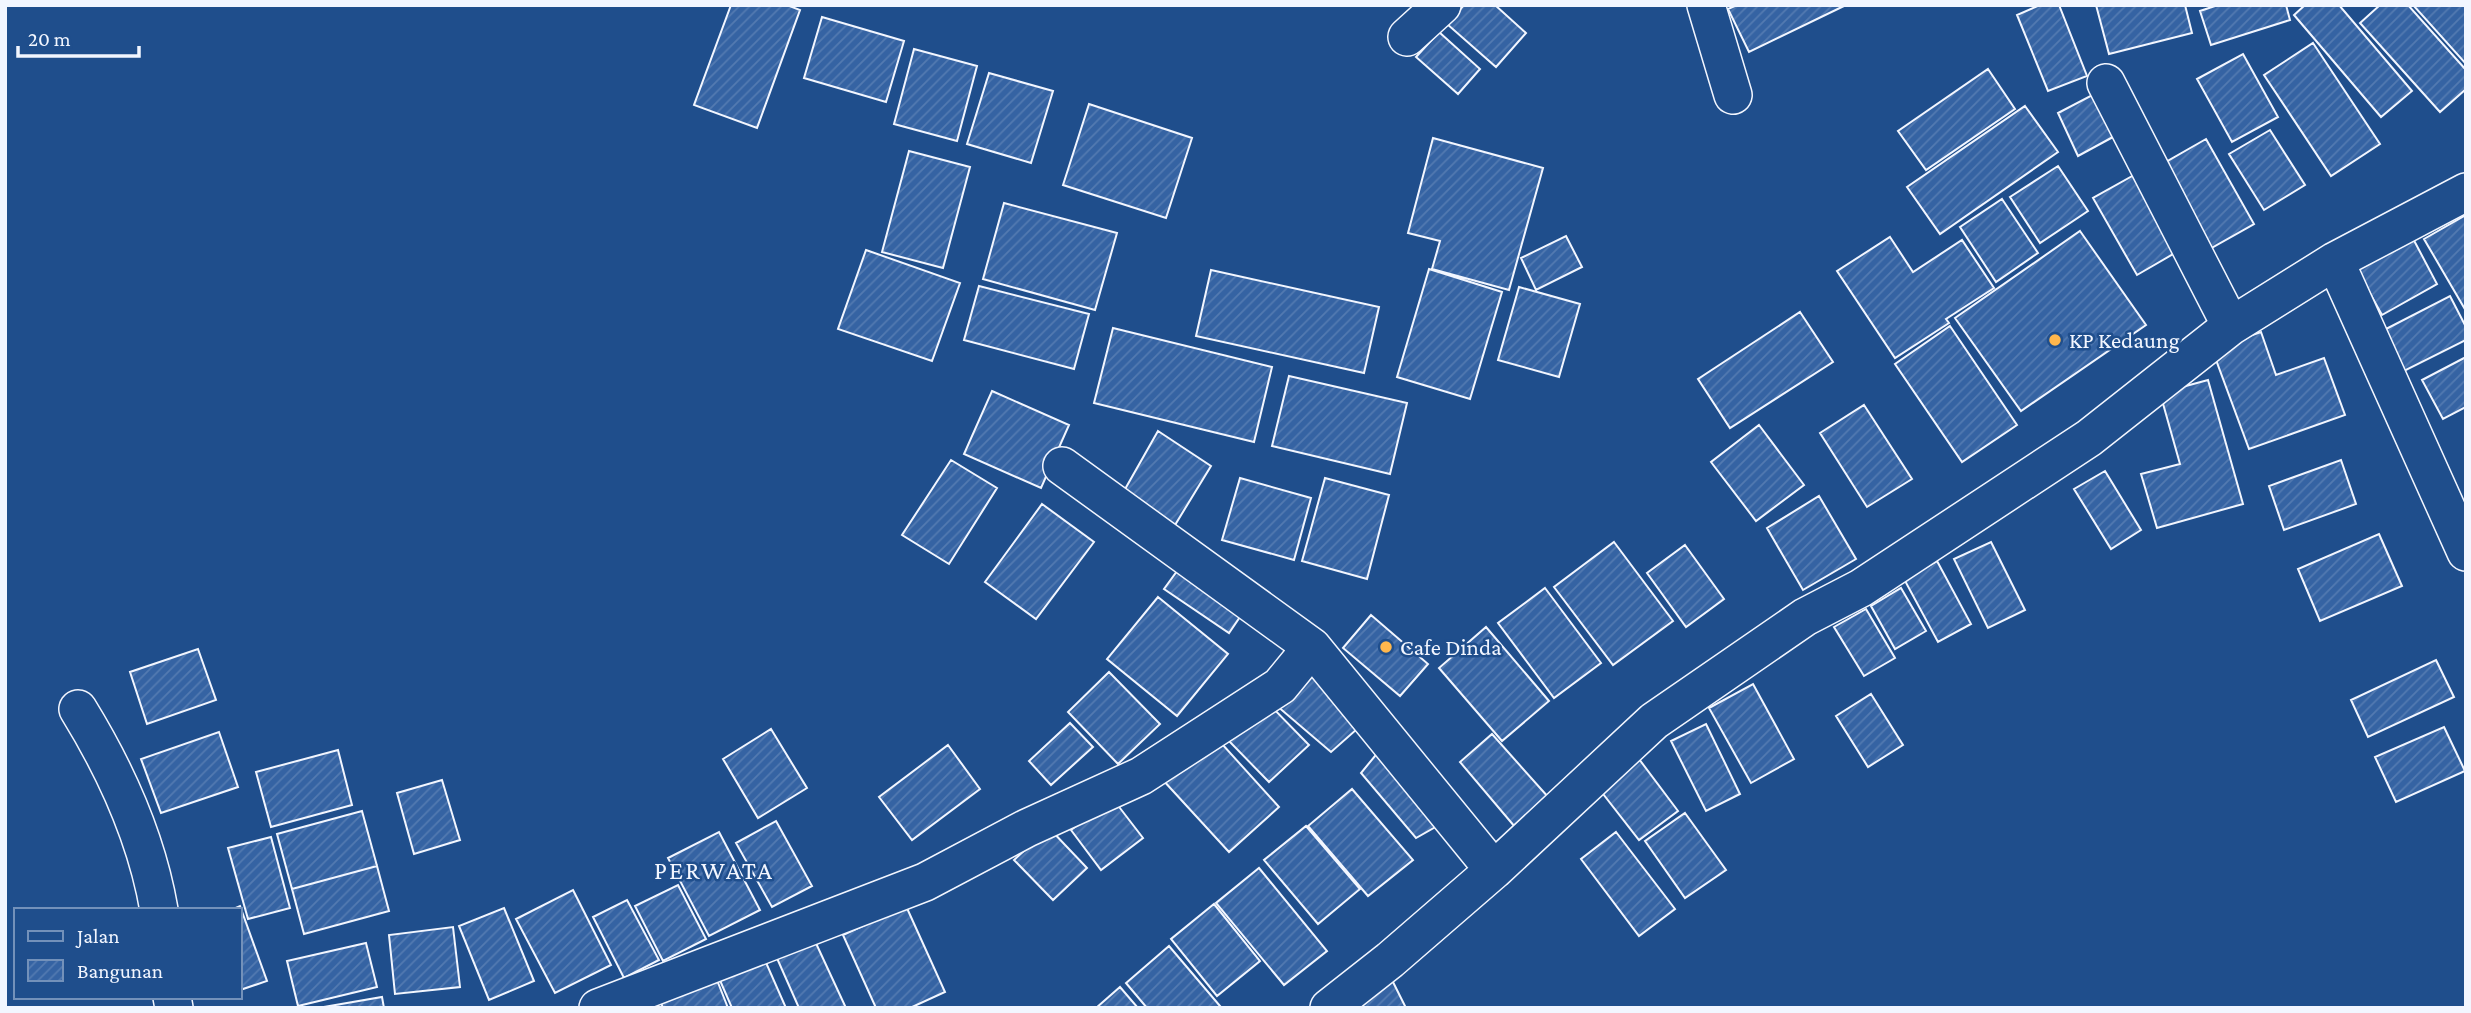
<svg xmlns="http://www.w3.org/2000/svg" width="2471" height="1013" font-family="'Crimson Pro',serif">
<defs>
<pattern id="building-hatch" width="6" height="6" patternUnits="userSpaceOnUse" patternTransform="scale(1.75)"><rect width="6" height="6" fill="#3563a3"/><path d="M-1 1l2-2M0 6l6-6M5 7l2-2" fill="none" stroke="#537ab1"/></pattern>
</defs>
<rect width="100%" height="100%" fill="#1f4e8c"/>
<path fill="url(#building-hatch)" stroke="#f2f6ff" stroke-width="2" d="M731,5H787L800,10L757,128L694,105Z
M1464,5H1495L1526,33L1496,67L1447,24Z
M1737,5H1846L1749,52L1728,9Z
M2040,5H2059L2087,76L2048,91L2017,15Z
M2096,5H2185L2192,33L2109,54Z
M2218,5H2286L2290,20L2211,45L2200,11Z
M2305,5H2339L2412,91L2381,117L2294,15Z
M2380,5H2408L2466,70V89L2440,112L2360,23Z
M2413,5H2466V64Z
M822,17L904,41L886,102L804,78Z
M1439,32L1480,69L1458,94L1416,57Z
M2313,43L2380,144L2331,176L2264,75Z
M914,49L977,66L957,141L894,124Z
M2243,54L2278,117L2232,142L2197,79Z
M1988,69L2015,109L1926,170L1898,131Z
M989,73L1053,91L1031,163L967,144Z
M2100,91L2124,131L2078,156L2058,113Z
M1089,104L1192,138L1166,218L1063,185Z
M2025,106L2058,152L1940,234L1907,187Z
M2270,130L2305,185L2264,210L2229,154Z
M1433,138L1543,168L1509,290L1432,269L1440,241L1408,233Z
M2206,139L2254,224L2199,255L2152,170Z
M909,151L970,167L943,268L882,252Z
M2058,166L2088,211L2040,243L2010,197Z
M2143,170L2187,246L2137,275L2093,198Z
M2002,199L2038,253L1996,282L1960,227Z
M1004,203L1117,233L1095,310L983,279Z
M2466,215V311L2424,239Z
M2080,231L2146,325L2021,411L1955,318Z
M2409,231L2437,284L2382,315L2352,261Z
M1566,236L1582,267L1536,290L1521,258Z
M1890,237L1913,272L1962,240L1994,288L1946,319L1949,323L1895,358L1837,271Z
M866,250L960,283L932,361L838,329Z
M1429,269L1502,292L1470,399L1397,377Z
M1211,270L1379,307L1364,373L1196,336Z
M979,286L1089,314L1074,369L964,340Z
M1519,287L1580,304L1559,377L1498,360Z
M2450,296L2466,327V340L2404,371L2384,330Z
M1800,312L1833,362L1730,428L1698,379Z
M1950,326L2017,425L1962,462L1895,364Z
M1113,328L1272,367L1254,442L1094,403Z
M2261,332L2276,375L2324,358L2345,415L2249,449L2212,349Z
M2466,357V407L2443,419L2422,380Z
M1289,376L1407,403L1390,474L1272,446Z
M2208,380L2243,504L2157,528L2141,474L2180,464L2160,393Z
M992,391L1069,425L1041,488L964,454Z
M1864,405L1912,479L1867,507L1820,433Z
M1759,425L1804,485L1756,521L1711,462Z
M1158,431L1211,466L1175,525L1124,491Z
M951,460L997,488L949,564L902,535Z
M2341,460L2356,504L2284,530L2269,486Z
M2105,471L2141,530L2111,549L2074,489Z
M1240,478L1311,498L1294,560L1222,540Z
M1325,478L1389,495L1367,579L1302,561Z
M1819,496L1856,559L1803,590L1767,528Z
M1042,504L1094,542L1036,619L985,582Z
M2379,534L2402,586L2320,621L2298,569Z
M1614,542L1673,621L1613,665L1554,587Z
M1991,542L2025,610L1988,628L1954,559Z
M1685,545L1724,599L1686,627L1647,573Z
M1937,561L1971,624L1938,642L1904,579Z
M1183,563L1246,608L1229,633L1164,589Z
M1545,588L1601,663L1554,698L1498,623Z
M1901,588L1926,631L1895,649L1871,606Z
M1158,597L1228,654L1177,716L1107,659Z
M1866,609L1895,658L1864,676L1834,627Z
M1371,615L1428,664L1400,696L1343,648Z
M1486,627L1549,701L1502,741L1439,668Z
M198,649L216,700L147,724L130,672Z
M2436,660L2454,697L2368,737L2351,700Z
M1315,662L1365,722L1331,752L1270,700Z
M1109,672L1160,724L1118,764L1068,712Z
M1753,684L1794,759L1751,783L1709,708Z
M1871,694L1903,745L1868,767L1836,716Z
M1267,702L1309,745L1269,782L1228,740Z
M1070,723L1093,747L1051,785L1029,761Z
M1706,724L1740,794L1706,811L1671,741Z
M2444,727L2465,771L2396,802L2375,757Z
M771,729L807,788L758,818L723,759Z
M219,732L238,787L161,813L141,759Z
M1213,734L1279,807L1229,852L1162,779Z
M1492,734L1549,798L1515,827L1460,762Z
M948,745L980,789L912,840L879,797Z
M1384,745L1446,821L1416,838L1361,773Z
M338,750L352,805L271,827L256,772Z
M1633,751L1678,811L1639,840L1593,781Z
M442,780L460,840L414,854L397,793Z
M1352,789L1413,860L1368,896L1308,826Z
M1113,799L1143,838L1101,870L1071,830Z
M362,811L377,866L292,889L277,834Z
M1685,813L1726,870L1685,898L1645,841Z
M776,821L812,886L772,907L736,843Z
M1306,826L1360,889L1318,924L1264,860Z
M1049,828L1087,868L1053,900L1014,860Z
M719,832L760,910L709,936L668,858Z
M1616,832L1675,909L1639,936L1581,859Z
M271,837L290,908L248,919L228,848Z
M377,866L389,911L304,934L292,889Z
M1259,868L1327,951L1284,985L1216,903Z
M678,885L706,939L663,961L635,906Z
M573,890L611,965L555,993L516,919Z
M627,900L659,960L624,978L593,917Z
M1214,904L1260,961L1217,996L1171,939Z
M240,906L267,981L240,990V910H231Z
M906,906L945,992L910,1008H876L843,935Z
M504,908L534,981L489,1000L459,926Z
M453,927L460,987L395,994L389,935Z
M814,939L846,1008H799L776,956Z
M366,943L377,987L298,1006L287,961Z
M1169,946L1220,1006L1218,1008H1147L1126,983Z
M760,949L786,1008H732L715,969Z
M711,965L728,1008H663L655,987Z
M1390,976L1406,1008H1337Z
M1120,987L1138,1008H1096Z
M382,997L384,1008H318Z"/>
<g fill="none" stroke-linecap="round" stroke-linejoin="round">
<g stroke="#f2f6ff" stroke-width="40">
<path id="minor" d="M1706,5L1733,95
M1407,37L1442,5
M2106,83L2231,326
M2335,261L2466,552
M1062,466L1312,647L1494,870
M78,709C115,769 147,840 159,910
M172,997L174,1008
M598,1008L925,882L1027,828L1141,776L1280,686L1312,647
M1329,1008L1390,960L1494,870L1654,721L1805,617L1861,588L2089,438L2231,326L2335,261L2466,192"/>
</g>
<use href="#minor" stroke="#1f4e8c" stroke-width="37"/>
</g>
<g fill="#ffb74d" stroke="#1f4e8c" stroke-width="2.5">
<circle cx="2055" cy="340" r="7"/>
<circle cx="1386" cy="647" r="7"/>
</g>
<g text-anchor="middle" stroke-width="5" stroke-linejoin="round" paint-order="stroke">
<g font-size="23" fill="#f2f6ff" stroke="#1f4e8c" text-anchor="start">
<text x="2069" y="348">KP Kedaung</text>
<text x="1400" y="655">Cafe Dinda</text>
</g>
<g font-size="26" letter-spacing="2" fill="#f2f6ff" stroke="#1f4e8c">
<text x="714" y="879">PERWATA</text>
</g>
</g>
<rect width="2471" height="1013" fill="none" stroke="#f2f6ff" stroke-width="14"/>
<rect x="14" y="908" width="228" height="91" fill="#1f4e8c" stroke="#7391ba" stroke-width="2"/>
<rect x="28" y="931" width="35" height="10" fill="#1f4e8c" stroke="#7391ba" stroke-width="2"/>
<text x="77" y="943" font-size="21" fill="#f2f6ff">Jalan</text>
<rect x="28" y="960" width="35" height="21" fill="url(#building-hatch)" stroke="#7391ba" stroke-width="2"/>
<text x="77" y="978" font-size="21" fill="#f2f6ff">Bangunan</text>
<path d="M18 46v10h121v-10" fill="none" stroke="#f2f6ff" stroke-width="3.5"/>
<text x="28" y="46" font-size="21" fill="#f2f6ff" stroke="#1f4e8c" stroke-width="5" paint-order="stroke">20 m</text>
</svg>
